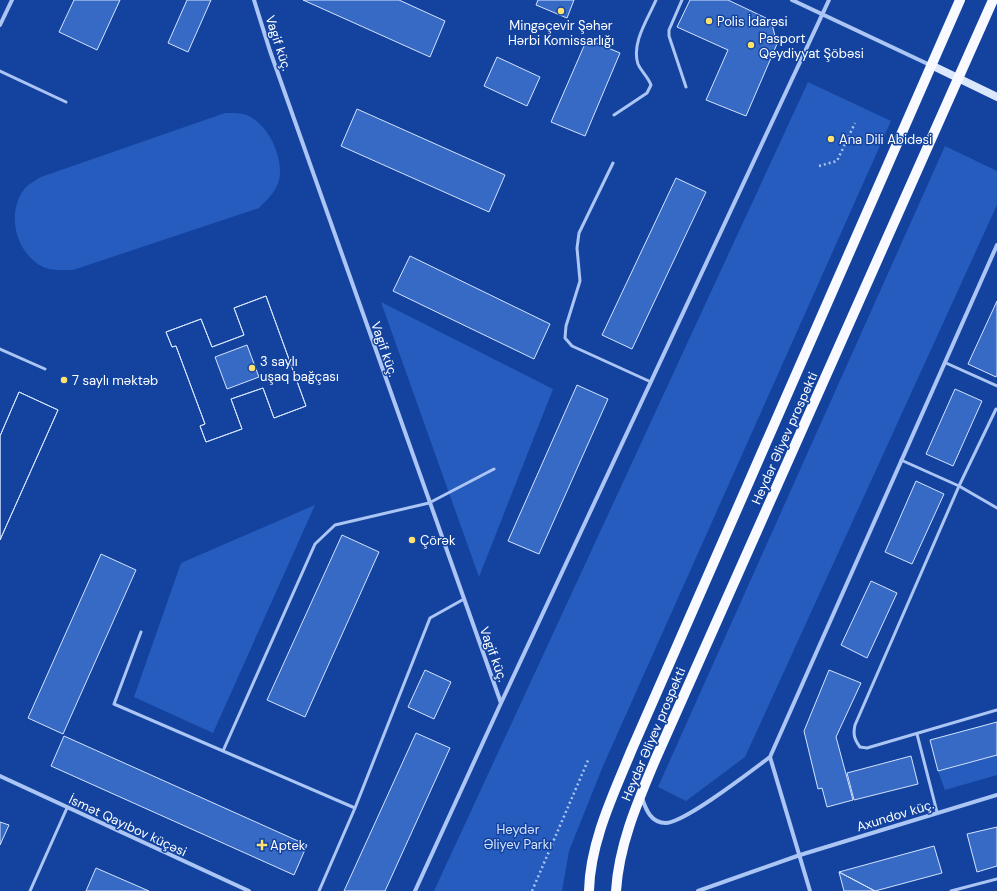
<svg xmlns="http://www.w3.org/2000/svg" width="997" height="891" font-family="'DM Sans',sans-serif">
<rect width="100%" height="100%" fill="#13439f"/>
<path fill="#265cbd" d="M808,82L891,121L603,766L569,851L562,891H434Z
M225,113C234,113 244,112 252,118C269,128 281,154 280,174C279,189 268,199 259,208L73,270C62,270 52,271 43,267C15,253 5,211 26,187C30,183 36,180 41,177Z
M945,146L997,171V205L745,757L686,801L658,787Z
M381,302L553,389L479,577Z
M315,505L213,733L134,697L181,563Z
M997,755V775L945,790L938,771Z"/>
<path fill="#376ac4" stroke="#d4e3fe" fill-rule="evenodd" d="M74,0H120L97,50L59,32Z
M187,0H211L188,52L168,43Z
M303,0H399L445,21L430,57Z
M538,0H574L567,18L536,5Z
M690,0H728L766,18L772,24L777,44L746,116L706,100L728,50L677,27Z
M587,39L620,53L585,136L551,122Z
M497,57L540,77L527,106L484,86Z
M357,109L505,175L489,212L341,146Z
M676,178L706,192L632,349L602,335Z
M410,256L550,324L534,359L393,291Z
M266,296L306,406L274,418L263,388L231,399L242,429L206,442L200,426L205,424L176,346L172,347L166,332L201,319L212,347L244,335L234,308ZM247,345L259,377L227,389L215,357Z
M266,296L306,406L274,418L263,388L231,399L242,429L206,442L200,426L205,424L176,346L172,347L166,332L201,319L212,347L244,335L234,308Z
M997,301V375L996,377L968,364Z
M577,385L608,399L539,554L508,541Z
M955,389L982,401L953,466L926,454Z
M19,392L58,410L0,540V436Z
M19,392L58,410L0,540V436Z
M916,481L944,494L912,564L885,552Z
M342,535L379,552L305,717L267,700Z
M101,554L136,570L63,734L28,718Z
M871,581L897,593L867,658L841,645Z
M425,670L451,682L434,719L408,707Z
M829,670L861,683L836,737L853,800L827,807L822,788L818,789L804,731Z
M997,722V755L938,771L930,740Z
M416,733L450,748L385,891H344Z
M64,736L307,845L294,875L51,766Z
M911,756L918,784L854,800L847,773Z
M0,822L9,825L0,845Z
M997,827V866L977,872L967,834Z
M934,846L942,873L875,891L839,872Z
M96,868L149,891H86Z
M839,872L875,891H844Z"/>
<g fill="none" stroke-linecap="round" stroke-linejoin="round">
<path stroke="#abc5f4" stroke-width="2.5" stroke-dasharray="2 3" stroke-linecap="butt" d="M819,166L837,161L855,123
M532,891L589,758"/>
<path stroke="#abc5f4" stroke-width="3" d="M682,0L669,30V36L686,87
M0,71L66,102
M614,115L647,93L651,85C648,77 641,71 638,64C631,43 648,19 656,0
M613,163L579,233L577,248L580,281L566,326L565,338L572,346L651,382
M0,349L45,369
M946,363L997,386
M996,409L959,486L855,725C853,734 854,739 860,747L867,748L997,710
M901,460L959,486L997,508
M141,632L114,704L223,751L315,544L335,525L429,503L494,469
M917,734L937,812
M223,751L355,808
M30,891L67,808
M319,891L355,808L430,618L464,599
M951,891L997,879"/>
<path stroke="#abc5f4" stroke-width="4" d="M254,0L270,51L501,703
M792,0L930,65
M0,25L12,0
M0,776L249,891
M642,798C646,810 651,823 666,823C686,822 751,771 770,757
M415,891L501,703L829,0
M698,891L800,855L997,795
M810,891L770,757L997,245"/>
<path stroke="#dbe7fd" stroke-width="8" d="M931,65L997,97"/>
<path stroke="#f8faff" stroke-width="10" d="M589,891C590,842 614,793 632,749L960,0
M616,891C619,844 638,801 656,758L993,0"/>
</g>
<g fill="#ffe36e" stroke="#13439f" stroke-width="1.5">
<circle cx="561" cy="11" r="4"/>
<circle cx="709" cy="21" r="4"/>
<circle cx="751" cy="45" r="4"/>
<circle cx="831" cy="139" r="4"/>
<circle cx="252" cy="368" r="4"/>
<circle cx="64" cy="380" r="4"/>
<circle cx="412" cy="540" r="4"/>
<path d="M260 839h4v4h4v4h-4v4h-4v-4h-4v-4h4z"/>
</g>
<g text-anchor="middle" stroke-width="3" stroke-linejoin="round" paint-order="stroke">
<g font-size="13" fill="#fff" stroke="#13439f" text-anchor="start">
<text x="717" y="26">Polis İdarəsi</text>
<text x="561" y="30" text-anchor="middle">Mingəçevir Şəhər<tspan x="561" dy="15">Hərbi Komissarlığı</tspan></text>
<text x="759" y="43">Pasport<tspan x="759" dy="15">Qeydiyyat Şöbəsi</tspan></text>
<text x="839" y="144">Ana Dili Abidəsi</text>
<text x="260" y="366">3 saylı<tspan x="260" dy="15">uşaq bağçası</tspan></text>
<text x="72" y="385">7 saylı məktəb</text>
<text x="420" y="545">Çörək</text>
<text x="270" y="850">Aptek</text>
</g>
<g font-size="13" fill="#fff" stroke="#13439f">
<text transform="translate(279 43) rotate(72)" y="5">Vagif küç.</text>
<text transform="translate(385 349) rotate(71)" y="5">Vagif küç.</text>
<text transform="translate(784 438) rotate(-66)" y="5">Heydər Əliyev prospekti</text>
<text transform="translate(494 654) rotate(70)" y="5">Vagif küç.</text>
<text transform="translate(653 734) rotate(-67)" y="5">Heydər Əliyev prospekti</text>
<text transform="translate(895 815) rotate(-17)" y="5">Axundov küç.</text>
<text transform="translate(128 825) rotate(25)" y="5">İsmət Qayıbov küçəsi</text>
</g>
<g font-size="13" fill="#d4e3fe" stroke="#13439f">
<text x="518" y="834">Heydər<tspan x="518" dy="15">Əliyev Parkı</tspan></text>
</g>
</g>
</svg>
